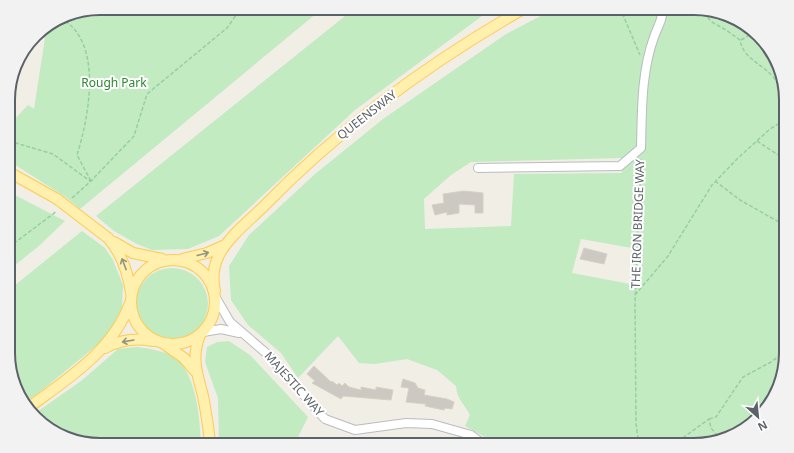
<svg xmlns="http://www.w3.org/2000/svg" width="794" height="453" font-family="'Noto Sans',sans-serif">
<rect width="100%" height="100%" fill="#f1eee6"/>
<path fill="#c2ebc1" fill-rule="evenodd" d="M100,8H323L80,209L67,198L9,161V118L13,121L28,105L34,109L45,38L37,33L39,31L65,15Z
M355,8H498L482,16L355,110L219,236L188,249L152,250L137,244L114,231L96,216Z
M556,8H695L740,20L774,54L786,93V359L774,399L740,433L700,445H499L465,426L470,415C464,403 457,400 456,386L437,370L407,359L375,364L359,363L338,336L298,378L281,353L248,325L231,300L229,266L249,235L315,174L383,119L506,34ZM621,158L622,173L514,174L511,226L425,229L424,199L451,175L471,162ZM581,239L632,248L630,284L572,273Z
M9,192L65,221L40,245L9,270Z
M82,231L105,248L113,260L123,285L122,308L107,337L36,395L23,403L9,365V290Z
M136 304a36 36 0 1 1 72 0a36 36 0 1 1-72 0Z
M229,341L250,355L308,417L294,445H219L218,398L205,362L207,347L217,342Z
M137,347C150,349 168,351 178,360C197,379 200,420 201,445H99L54,433L34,414L81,381L118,349Z"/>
<path fill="#a8dcff" d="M719,15L740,20L771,51L764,49L745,31Z"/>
<path fill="#ccc9c3" stroke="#d7d0c4" d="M464,191L483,193V213H475V205L459,204V213L447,215V212L435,215L432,205L444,203L443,194Z
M584,248L607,254L604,264L580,259Z
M314,366L331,382L332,381L337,385L339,383L342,386L345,383L349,387L361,390V387L376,390V387L393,390L391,400L343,396L341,399L312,383L315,381L307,374Z
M403,379L415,383L418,388L425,390L424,395L447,399L454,402L452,409L445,408L444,410L425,406L426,404L406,402L409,388L401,387Z"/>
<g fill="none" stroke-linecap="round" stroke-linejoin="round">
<g stroke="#b9bcc1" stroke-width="10">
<path id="minor" d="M478,168L620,166L641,148C642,111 641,73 654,37C657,28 664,18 662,8
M216,298L230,322L266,353L325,419L355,430L406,423L432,424L471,435L484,445
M203,332L221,329L239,333
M467,445L471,435"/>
</g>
<g stroke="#ffca51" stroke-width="12">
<path id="major" d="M9,172L57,199
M108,238C122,254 128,272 131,293
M114,242L133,253L162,259
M182,259L207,253L225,245
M131 302a42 42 0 1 1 84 0a42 42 0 1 1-84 0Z
M215,291C212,278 213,267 219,255C229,236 249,221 264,206C340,128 430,62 525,8
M200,335C191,358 197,373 203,396C206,412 209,428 210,445
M164,344L184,358L195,371
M105,348C120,340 137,338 153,341
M28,408C67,379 113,351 130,303"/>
</g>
<path stroke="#98cda6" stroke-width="1.5" stroke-dasharray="4 2" stroke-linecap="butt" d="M620,8L640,55
M699,9L712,22L726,30L740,40C743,59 763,64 774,78C782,88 785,109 785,120
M60,18C104,40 89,117 77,155L91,181
M741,40L753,33
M9,141L53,154L90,181
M757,141L786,160
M715,181L740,200L786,226
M72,198L91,181L134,136L147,94L227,28L241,8
M9,247L57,211
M635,295L668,256L712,185L738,158L770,129L786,119
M709,419L716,417L743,377L771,362L786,351
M639,445L636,424L635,303L641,159
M673,445L709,419L711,428L720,439"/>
<use href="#minor" stroke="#fff" stroke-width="8"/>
<use href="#major" stroke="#fff0ad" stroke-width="10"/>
<g stroke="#ffca51" stroke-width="12" stroke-linecap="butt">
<path id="major-bridge" d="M57,199L108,238"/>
</g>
<use href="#major-bridge" stroke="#fff0ad" stroke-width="10"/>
</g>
<defs><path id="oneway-shaft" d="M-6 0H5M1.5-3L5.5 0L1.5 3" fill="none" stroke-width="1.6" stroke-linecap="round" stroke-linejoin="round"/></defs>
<g stroke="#969480">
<use href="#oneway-shaft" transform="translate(203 254) rotate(-15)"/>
<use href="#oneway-shaft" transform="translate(124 264) rotate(-111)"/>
<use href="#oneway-shaft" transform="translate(128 341) rotate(170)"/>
</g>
<g text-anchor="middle" stroke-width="4" stroke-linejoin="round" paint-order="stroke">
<g font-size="12" fill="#2d872f" stroke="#fff">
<text x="114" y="87">Rough Park</text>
</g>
<g font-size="12" fill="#5d6268" stroke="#fff">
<text transform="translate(367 115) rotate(-38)" y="4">QUEENSWAY</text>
<text transform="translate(638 224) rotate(-88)" y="4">THE IRON BRIDGE WAY</text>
<text transform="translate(294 384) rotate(48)" y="4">MAJESTIC WAY</text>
</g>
</g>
<path d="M0 0H794V453H0ZM100 15H694A85 85 0 0 1 779 100V353A85 85 0 0 1 694 438H100A85 85 0 0 1 15 353V100A85 85 0 0 1 100 15Z" fill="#f2f2f3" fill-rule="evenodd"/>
<path fill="none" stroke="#5d6268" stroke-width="2" d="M100 15H694A85 85 0 0 1 779 100V353A85 85 0 0 1 694 438H100A85 85 0 0 1 15 353V100A85 85 0 0 1 100 15Z"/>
<g transform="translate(758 417) rotate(153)" stroke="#ffffff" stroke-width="3" paint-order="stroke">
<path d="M0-3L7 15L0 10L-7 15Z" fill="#5d6268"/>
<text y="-6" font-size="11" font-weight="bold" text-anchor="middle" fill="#5d6268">N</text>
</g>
</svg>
